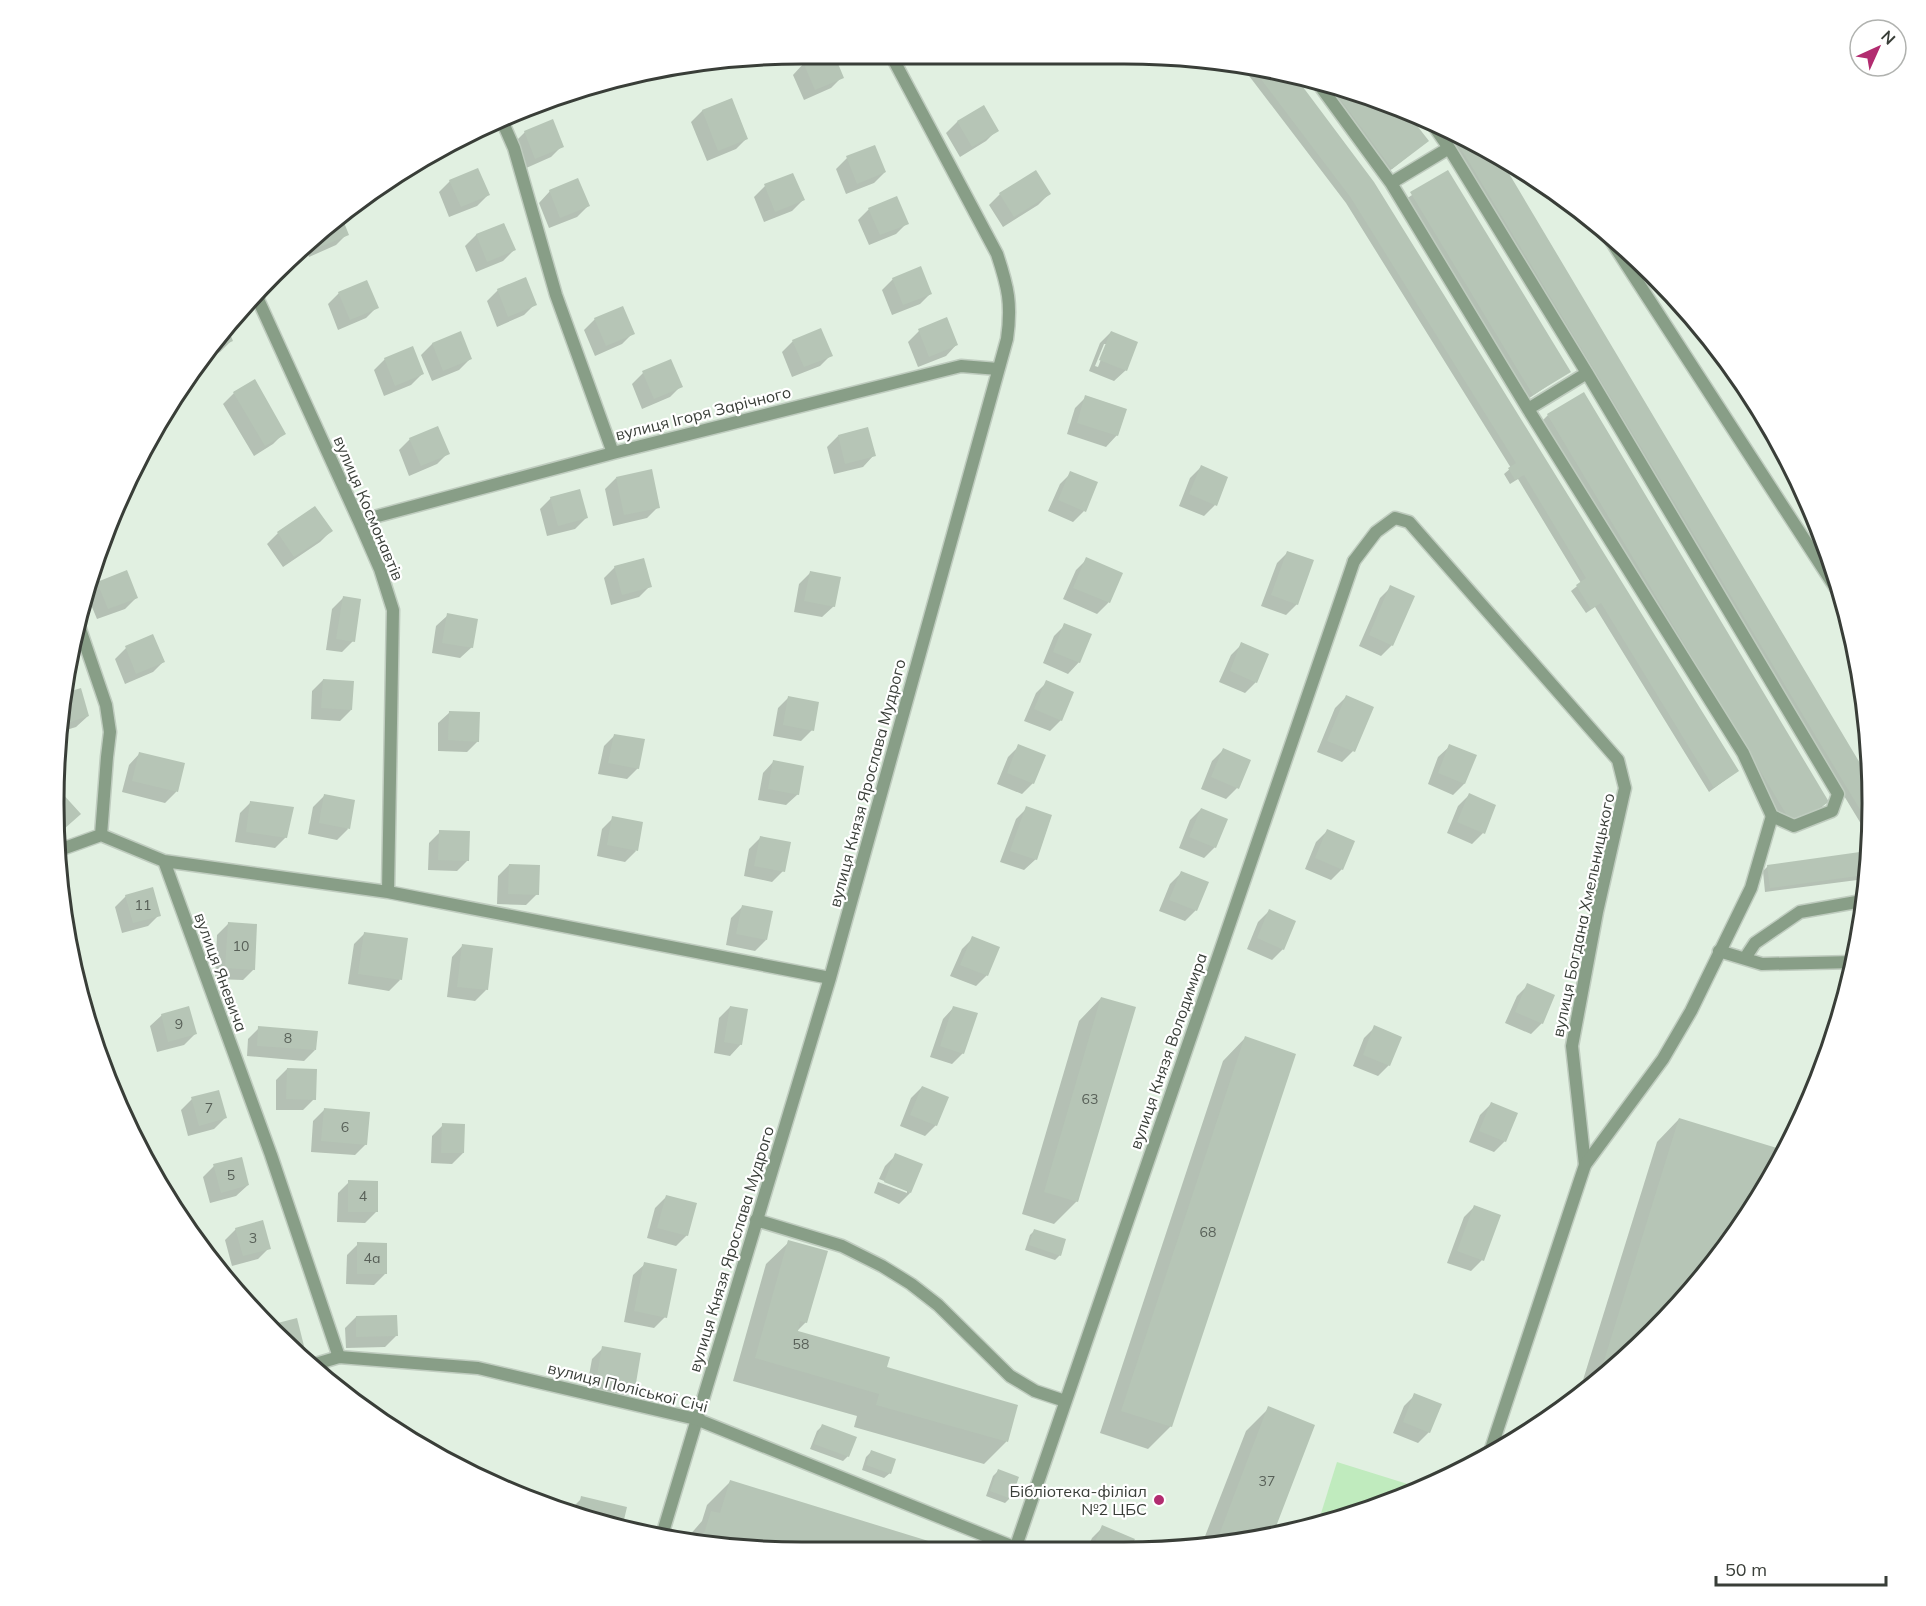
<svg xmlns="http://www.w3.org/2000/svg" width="1926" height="1606" font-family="Mulish,sans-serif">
<rect width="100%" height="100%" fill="#e1f0e1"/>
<path fill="#c0ebbe" d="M1337,1462L1414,1486L1412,1494L1318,1523Z"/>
<path fill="#0003" fill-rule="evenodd" d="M804,63L842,77L831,88L804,100L793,75Z
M1240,64L1292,75L1737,771L1709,792L1595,607L1586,613L1571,591L1581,583L1518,479L1510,484L1504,474L1511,468L1346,203Z
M1317,80L1406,113L1427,141L1387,173Z
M732,100L747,138L736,149L707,161L691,122L702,111Z
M983,107L997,130L986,141L960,157L946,133L957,122Z
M1437,125L1454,131L1498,158L1870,783L1872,803L1869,837Z
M525,132L562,146L551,157L524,169L514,143Z
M847,158L885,172L874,183L846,194L836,169Z
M1447,172L1569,371L1528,399L1406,199Z
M450,181L488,195L477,206L449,217L439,192Z
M765,186L803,200L792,211L764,222L754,197Z
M550,191L588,206L577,217L549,228L539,203Z
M1000,194H1049L1038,205L1003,227L989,205Z
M869,209L907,223L896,234L869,245L858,220Z
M342,221L347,234L336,245L309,257L306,248Z
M504,224L514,250L503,261L476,272L465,246L476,235Z
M893,279L931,293L920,304L892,315L882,290Z
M498,290L535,304L524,315L497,327L487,301Z
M339,293L377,307L366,318L338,330L328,304Z
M595,319L633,333L622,344L595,356L584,330Z
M226,331L231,341L220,352L203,359Z
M919,331L957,344L946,356L918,367L908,342Z
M1111,332L1126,370L1114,381L1089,371L1100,343ZM1104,344H1107L1098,367L1095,366Z
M460,333L470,359L459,370L432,381L421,355L432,344Z
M793,341L831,355L820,366L792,377L782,352Z
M385,359L422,374L411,385L384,396L374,370Z
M643,373L681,386L670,397L642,409L632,384Z
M234,393L284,433L273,444L254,456L223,404Z
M1086,397L1117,435L1106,447L1067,434L1075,408Z
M1548,415L1827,802L1822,807L1786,828L1543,420Z
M838,436L874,455L863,467L834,474L827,447Z
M410,439L448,453L437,464L409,476L399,450Z
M1201,467L1215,505L1204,516L1179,506L1190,478Z
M1071,473L1084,511L1073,522L1048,511L1060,484Z
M616,478L658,507L647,518L613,526L605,489Z
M551,498L586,518L575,529L547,536L540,509Z
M331,531L320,542L283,567L267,544L278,533Z
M1288,552L1297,604L1286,615L1261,606L1277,563Z
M1087,559L1121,574L1108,603L1097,614L1063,599L1076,570Z
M615,567L650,586L639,597L611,605L604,578Z
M810,573L834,606L822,617L794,612L799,584Z
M98,583L136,598L125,609L97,619L87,595Z
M1391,587L1392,645L1381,656L1359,646L1380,598Z
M343,598L353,641L342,652L326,650L332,609Z
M448,615L472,647L460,658L432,653L436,626Z
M1065,625L1079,662L1068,674L1043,663L1054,636Z
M153,636L164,661L153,672L125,684L115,659L126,648Z
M1242,644L1256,682L1245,693L1219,682L1231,655Z
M323,680L351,710L340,721L311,719L312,691Z
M1047,682L1061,720L1050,731L1024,721L1036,693Z
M80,690L88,716L76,727L60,732L68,693Z
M789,697L812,730L801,741L773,736L778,708Z
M1346,697L1353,751L1342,762L1317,752L1335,708Z
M450,712L478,741L467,752L438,751V723Z
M615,735L638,768L627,779L598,774L604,746Z
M1019,746L1033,783L1022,794L997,784L1008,757Z
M1450,746L1475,756L1464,784L1453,795L1428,784L1438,757Z
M1223,750L1237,788L1226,799L1201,789L1212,761Z
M140,753L183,764L176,792L165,803L122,792L129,765Z
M774,761L798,794L786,805L758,800L763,773Z
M1469,795L1483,833L1472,844L1447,833L1458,806Z
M324,796L348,829L337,840L308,834L313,807Z
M251,802L286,837L275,848L235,842L240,813Z
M1027,808L1036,859L1024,870L1000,862L1016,819Z
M1201,809L1215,847L1204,858L1179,848L1190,820Z
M613,818L636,851L625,862L597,856L602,829Z
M1327,831L1342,869L1331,880L1305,869L1316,842Z
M440,832L468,860L457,871L428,870L429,843Z
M760,838L783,871L772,882L744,876L749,849Z
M1867,853L1865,879L1765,892L1763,871L1768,866Z
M509,865L537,894L526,905L497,904L498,876Z
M1181,873L1196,910L1185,921L1159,911L1170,884Z
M126,896L159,915L148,926L122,933L115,907Z
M742,907L766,940L755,951L726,945L731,918Z
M1269,911L1283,949L1272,960L1247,949L1258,922Z
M228,924L254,969L243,980L215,979L217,935Z
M365,933L400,980L389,991L348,984L354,944Z
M973,938L987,975L976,986L950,976L962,949Z
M463,945L486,990L475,1001L447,997L452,957Z
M1528,985L1542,1023L1531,1034L1505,1023L1517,996Z
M1101,998L1077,1201L1054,1224L1022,1214L1079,1021Z
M730,1007L741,1044L730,1056L714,1053L719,1018Z
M954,1007L963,1053L952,1064L930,1057L943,1019Z
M162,1015L195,1034L184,1045L157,1052L150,1026Z
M1375,1027L1389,1065L1378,1076L1353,1066L1364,1038Z
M259,1028L315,1050L304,1061L247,1056L248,1039Z
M1245,1038L1171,1426L1148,1449L1100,1433L1223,1061Z
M287,1069L314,1099L303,1110H276V1080Z
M922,1087L936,1125L925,1136L900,1126L911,1098Z
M192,1099L225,1118L214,1129L188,1136L181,1110Z
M1491,1104L1505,1141L1494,1152L1469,1142L1480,1115Z
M324,1110L366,1144L355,1155L311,1152L313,1121Z
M1679,1119L1746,1219L1653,1332L1579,1393L1657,1142Z
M443,1125L463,1153L452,1164L431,1163L432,1136Z
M896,1155L910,1193L899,1204L874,1193L878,1182L907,1193V1190L879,1179L885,1166Z
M214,1166L248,1185L236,1196L210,1203L203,1177Z
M349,1182L376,1212L365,1223L337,1222L338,1193Z
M666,1197L687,1235L676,1246L647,1238L655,1208Z
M1475,1206L1499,1215L1482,1260L1471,1271L1447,1263L1464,1217Z
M236,1229L269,1248L258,1259L232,1266L225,1240Z
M1035,1230L1060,1255L1055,1260L1025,1250L1030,1235Z
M789,1242L806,1322L796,1332L885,1368L1016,1406L1006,1442L984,1464L854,1427L857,1416L733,1381L766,1264Z
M358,1244L385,1274L374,1285L346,1284L347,1255Z
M645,1264L665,1317L654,1328L624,1322L633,1275Z
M356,1317L396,1336L385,1347L346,1348L345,1328Z
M603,1348L634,1388L623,1399L586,1392L592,1359Z
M1415,1395L1429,1432L1418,1443L1393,1433L1404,1406Z
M1269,1408L1313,1426L1271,1537L1202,1544L1246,1431Z
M822,1426L848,1456L843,1461L810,1449L817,1431Z
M871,1452L890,1473L884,1478L862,1470L866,1457Z
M998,1471L1010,1498L1005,1503L986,1496L993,1476Z
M730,1482L958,1551L754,1550L688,1537L702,1521L707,1505Z
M582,1498L625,1508L621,1524L569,1514L571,1509Z
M1103,1527L1133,1540L1128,1552H1086L1092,1538Z"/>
<path fill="#b6c5b6" d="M823,54H834L844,78L815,90L803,62Z
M1251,66L1294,75L1374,182L1739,771L1714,788L1601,603L1591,609L1576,585L1586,578L1524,475L1515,480L1508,468L1516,463L1351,198Z
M1329,84L1408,114L1429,141L1392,169Z
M732,98L748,139L718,151L702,110Z
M984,105L999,131L972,147L957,121Z
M553,119L564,147L535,159L524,131Z
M1449,129L1501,160L1870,780L1872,803L1870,826Z
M875,145L886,172L857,184L846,156Z
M478,168L490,195L461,207L449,180Z
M1036,170L1051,194L1014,217L999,193Z
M1448,170L1571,372L1533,395L1410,192Z
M793,173L805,200L775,212L764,184Z
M578,178L590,206L560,218L549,190Z
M897,196L909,224L880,235L868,208Z
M343,220L349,235L320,247L317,240Z
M504,223L516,250L487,262L476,234Z
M921,266L932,294L903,305L892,278Z
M526,277L537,305L508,317L497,289Z
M367,280L379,308L350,320L338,292Z
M623,306L635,334L606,346L594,318Z
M947,317L958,345L929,357L918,329Z
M821,328L833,356L804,367L792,340Z
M228,329L233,341L209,352Z
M461,331L472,359L443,371L432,343Z
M1111,331L1138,342L1127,371L1099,360Z
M413,346L424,374L395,386L384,358Z
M671,359L683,387L654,399L642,371Z
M255,379L286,434L265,446L233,392Z
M1584,392L1829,802L1792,824L1547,414Z
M1085,395L1127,409L1118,436L1077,423Z
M438,426L450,454L421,466L409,438Z
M868,427L876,456L845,464L838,435Z
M1201,465L1228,477L1217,506L1189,494Z
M652,469L660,508L624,515L616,477Z
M1070,471L1098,482L1086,512L1058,500Z
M580,489L588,518L558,526L550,497Z
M315,506L333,531L294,557L277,532Z
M1287,551L1314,560L1298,605L1271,595Z
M1086,557L1123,573L1110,603L1073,588Z
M644,558L652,587L622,595L614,566Z
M127,570L138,598L108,609L97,582Z
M810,571L841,577L835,607L804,601Z
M1390,585L1415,596L1393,646L1369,635Z
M343,596L361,599L355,642L336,639Z
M447,613L478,619L473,648L442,643Z
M1064,623L1092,634L1080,663L1053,652Z
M153,634L165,662L136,674L125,646Z
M1241,642L1269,654L1257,683L1230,671Z
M323,679L354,681L352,710L321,708Z
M1046,680L1074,692L1062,721L1034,709Z
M81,688L89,716L61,725L68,692Z
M1346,695L1374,707L1355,752L1327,741Z
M788,696L819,702L814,731L783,725Z
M449,711L480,712L479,742L448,740Z
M614,734L645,739L639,769L608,763Z
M1018,744L1046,755L1034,784L1007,773Z
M1449,744L1477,755L1465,784L1438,773Z
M1223,748L1251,760L1239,789L1211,777Z
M139,752L185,763L178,792L132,781Z
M773,760L804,766L799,795L768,789Z
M61,792L81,814L64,829L60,825L58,794Z
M1469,793L1496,805L1485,834L1457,822Z
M324,794L355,800L350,829L319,823Z
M250,801L294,807L287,838L246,832Z
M1026,806L1052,815L1037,860L1010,851Z
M1201,808L1228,819L1216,848L1189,837Z
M612,816L643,822L638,851L607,845Z
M1327,829L1355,841L1343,870L1315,858Z
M439,830L470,831L469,861L438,860Z
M760,836L791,842L785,872L754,866Z
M1867,851L1865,875L1770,888L1767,865Z
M509,864L540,865L539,895L508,894Z
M1181,871L1209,882L1197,911L1169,900Z
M153,887L161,916L133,923L125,895Z
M742,905L773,911L767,940L736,934Z
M1269,909L1296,921L1284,950L1257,938Z
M228,922L257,924L255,970L225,968Z
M364,932L408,938L402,980L358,974Z
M972,936L1000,947L988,976L960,965Z
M462,944L493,948L488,990L457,987Z
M1527,983L1555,995L1543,1024L1515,1012Z
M1101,997L1136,1007L1078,1202L1044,1192Z
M189,1006L197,1034L168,1042L161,1014Z
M730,1006L748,1009L742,1045L724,1042Z
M953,1006L978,1013L964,1054L940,1046Z
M1374,1025L1402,1037L1390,1066L1363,1055Z
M258,1026L318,1031L316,1050L257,1046Z
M1245,1036L1296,1054L1172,1427L1121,1411Z
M287,1068L317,1069L316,1100L286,1099Z
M922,1086L949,1097L937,1126L910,1115Z
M219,1090L227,1118L199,1126L191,1097Z
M1491,1102L1518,1113L1506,1142L1479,1131Z
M324,1108L370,1112L367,1145L321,1141Z
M1679,1118L1783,1150L1746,1219L1653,1332L1599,1377Z
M442,1123L465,1124L464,1153H441Z
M895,1153L923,1164L911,1193L884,1182Z
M242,1157L249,1185L221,1193L213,1164Z
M348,1180L378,1181V1212H348Z
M666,1195L697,1203L688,1236L657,1228Z
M1474,1205L1501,1215L1484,1261L1457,1251Z
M263,1220L271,1249L243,1256L235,1228Z
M1034,1229L1066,1239L1061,1256L1029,1245Z
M788,1240L828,1251L807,1323L800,1321L798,1331L890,1357L887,1367L1018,1405L1008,1442L876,1405L879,1394L755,1358Z
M357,1242L387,1243V1274H357Z
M644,1262L677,1269L667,1318L634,1311Z
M397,1315L398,1336L356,1337V1316Z
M297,1318L304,1346L293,1349L270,1325Z
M602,1346L641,1353L635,1389L596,1381Z
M1414,1393L1442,1404L1430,1433L1403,1422Z
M1268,1406L1315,1425L1272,1537L1216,1543Z
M822,1424L857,1437L849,1457L814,1444Z
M871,1450L896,1459L891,1474L866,1465Z
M998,1469L1019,1477L1011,1499L990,1491Z
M730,1480L961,1551L754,1550L702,1540L711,1511L720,1513Z
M581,1496L627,1507L623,1524L577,1515Z
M1102,1525L1135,1539L1129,1551L1098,1552L1092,1549Z"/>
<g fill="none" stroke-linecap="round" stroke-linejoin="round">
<g stroke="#bfccbf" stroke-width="15">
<path id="service" d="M1315,79L1391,183L1528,409L1743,753L1772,816L1794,826L1832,811L1838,794L1587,373L1449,148L1431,122
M1391,183L1449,148
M1606,233L1837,590
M1528,409L1587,373
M1354,561L1376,532L1395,518L1409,522L1618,760L1625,788L1597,912L1572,1046L1585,1165
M1719,951L1762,964L1854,962
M1745,958L1755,943L1800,912L1862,901
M756,1220L842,1246L882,1266L911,1284L938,1305L1010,1376L1035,1391L1065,1401"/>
</g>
<g stroke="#bfccbf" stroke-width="15">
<path id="minor" d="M503,123L514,148L556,295L613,453L961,366L998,369
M256,295L359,521L380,569L393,610L388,892
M359,521L613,453
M80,629L106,705L110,732L107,757L101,835L164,861L271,1155L339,1357
M62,849L101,835
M164,861L388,892L830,978
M1490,1452L1585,1165L1663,1059L1691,1011L1751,888L1772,816
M663,1532L830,978L1007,339C1012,304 1008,287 997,254L891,55
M1014,1552L1354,561"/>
</g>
<g stroke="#bfccbf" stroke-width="15">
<path id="tertiary" d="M309,1366L339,1357L478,1368L696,1419L1026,1552"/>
</g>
<use href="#service" stroke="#889e87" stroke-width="12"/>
<use href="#minor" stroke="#889e87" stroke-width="12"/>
<use href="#tertiary" stroke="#889e87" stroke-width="12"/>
</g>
<circle fill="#b22c70" stroke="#fff" stroke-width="2" cx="1159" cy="1500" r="6"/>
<g text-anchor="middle" stroke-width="4.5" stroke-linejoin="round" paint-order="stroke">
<g font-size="14" fill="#586058">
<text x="143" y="910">11</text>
<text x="241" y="951">10</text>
<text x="179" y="1029">9</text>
<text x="288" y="1043">8</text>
<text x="1090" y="1104">63</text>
<text x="209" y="1113">7</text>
<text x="345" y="1132">6</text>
<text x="231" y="1180">5</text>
<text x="363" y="1201">4</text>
<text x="1208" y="1237">68</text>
<text x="253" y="1243">3</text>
<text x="372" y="1263">4а</text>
<text x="801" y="1349">58</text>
<text x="1267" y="1486">37</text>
</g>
<g font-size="16" fill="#393e38" stroke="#fff">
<text transform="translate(703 413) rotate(-14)" y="6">вулиця Ігоря Зарічного</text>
<text transform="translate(369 508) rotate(67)" y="6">вулиця Космонавтів</text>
<text transform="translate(867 783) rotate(-75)" y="6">вулиця Князя Ярослава Мудрого</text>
<text transform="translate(1583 915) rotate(-78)" y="6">вулиця Богдана Хмельницького</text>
<text transform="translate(221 972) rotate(70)" y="6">вулиця Яневича</text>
<text transform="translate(1168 1051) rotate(-71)" y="6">вулиця Князя Володимира</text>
<text transform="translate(731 1249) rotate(-73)" y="6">вулиця Князя Ярослава Мудрого</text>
<text transform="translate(628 1387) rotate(14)" y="6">вулиця Поліської Січі</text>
</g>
<g font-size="16" fill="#393e38" stroke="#fff" text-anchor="end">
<text x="1147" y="1497">Бібліотека-філіал<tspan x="1147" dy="18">№2 ЦБС</tspan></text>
</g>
</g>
<path d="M0 0H1926V1606H0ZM802 64H1124A738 738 0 0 1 1862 802V804A738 738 0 0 1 1124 1542H802A738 738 0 0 1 64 804V802A738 738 0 0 1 802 64Z" fill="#fff" fill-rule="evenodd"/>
<path fill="none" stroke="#393e38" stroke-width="3" d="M802 64H1124A738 738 0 0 1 1862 802V804A738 738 0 0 1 1124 1542H802A738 738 0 0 1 64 804V802A738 738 0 0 1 802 64Z"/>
<g transform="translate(1878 48) rotate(45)"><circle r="28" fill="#ffffff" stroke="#b0b2af" stroke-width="1.5"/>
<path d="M0-4.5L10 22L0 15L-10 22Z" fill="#b22c70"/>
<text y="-9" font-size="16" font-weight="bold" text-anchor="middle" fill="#393e38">N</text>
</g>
<path d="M1716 1576v9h170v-9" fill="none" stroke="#393e38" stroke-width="3"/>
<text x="1725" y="1576" font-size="18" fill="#393e38" stroke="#ffffff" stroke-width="4.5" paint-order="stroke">50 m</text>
</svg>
